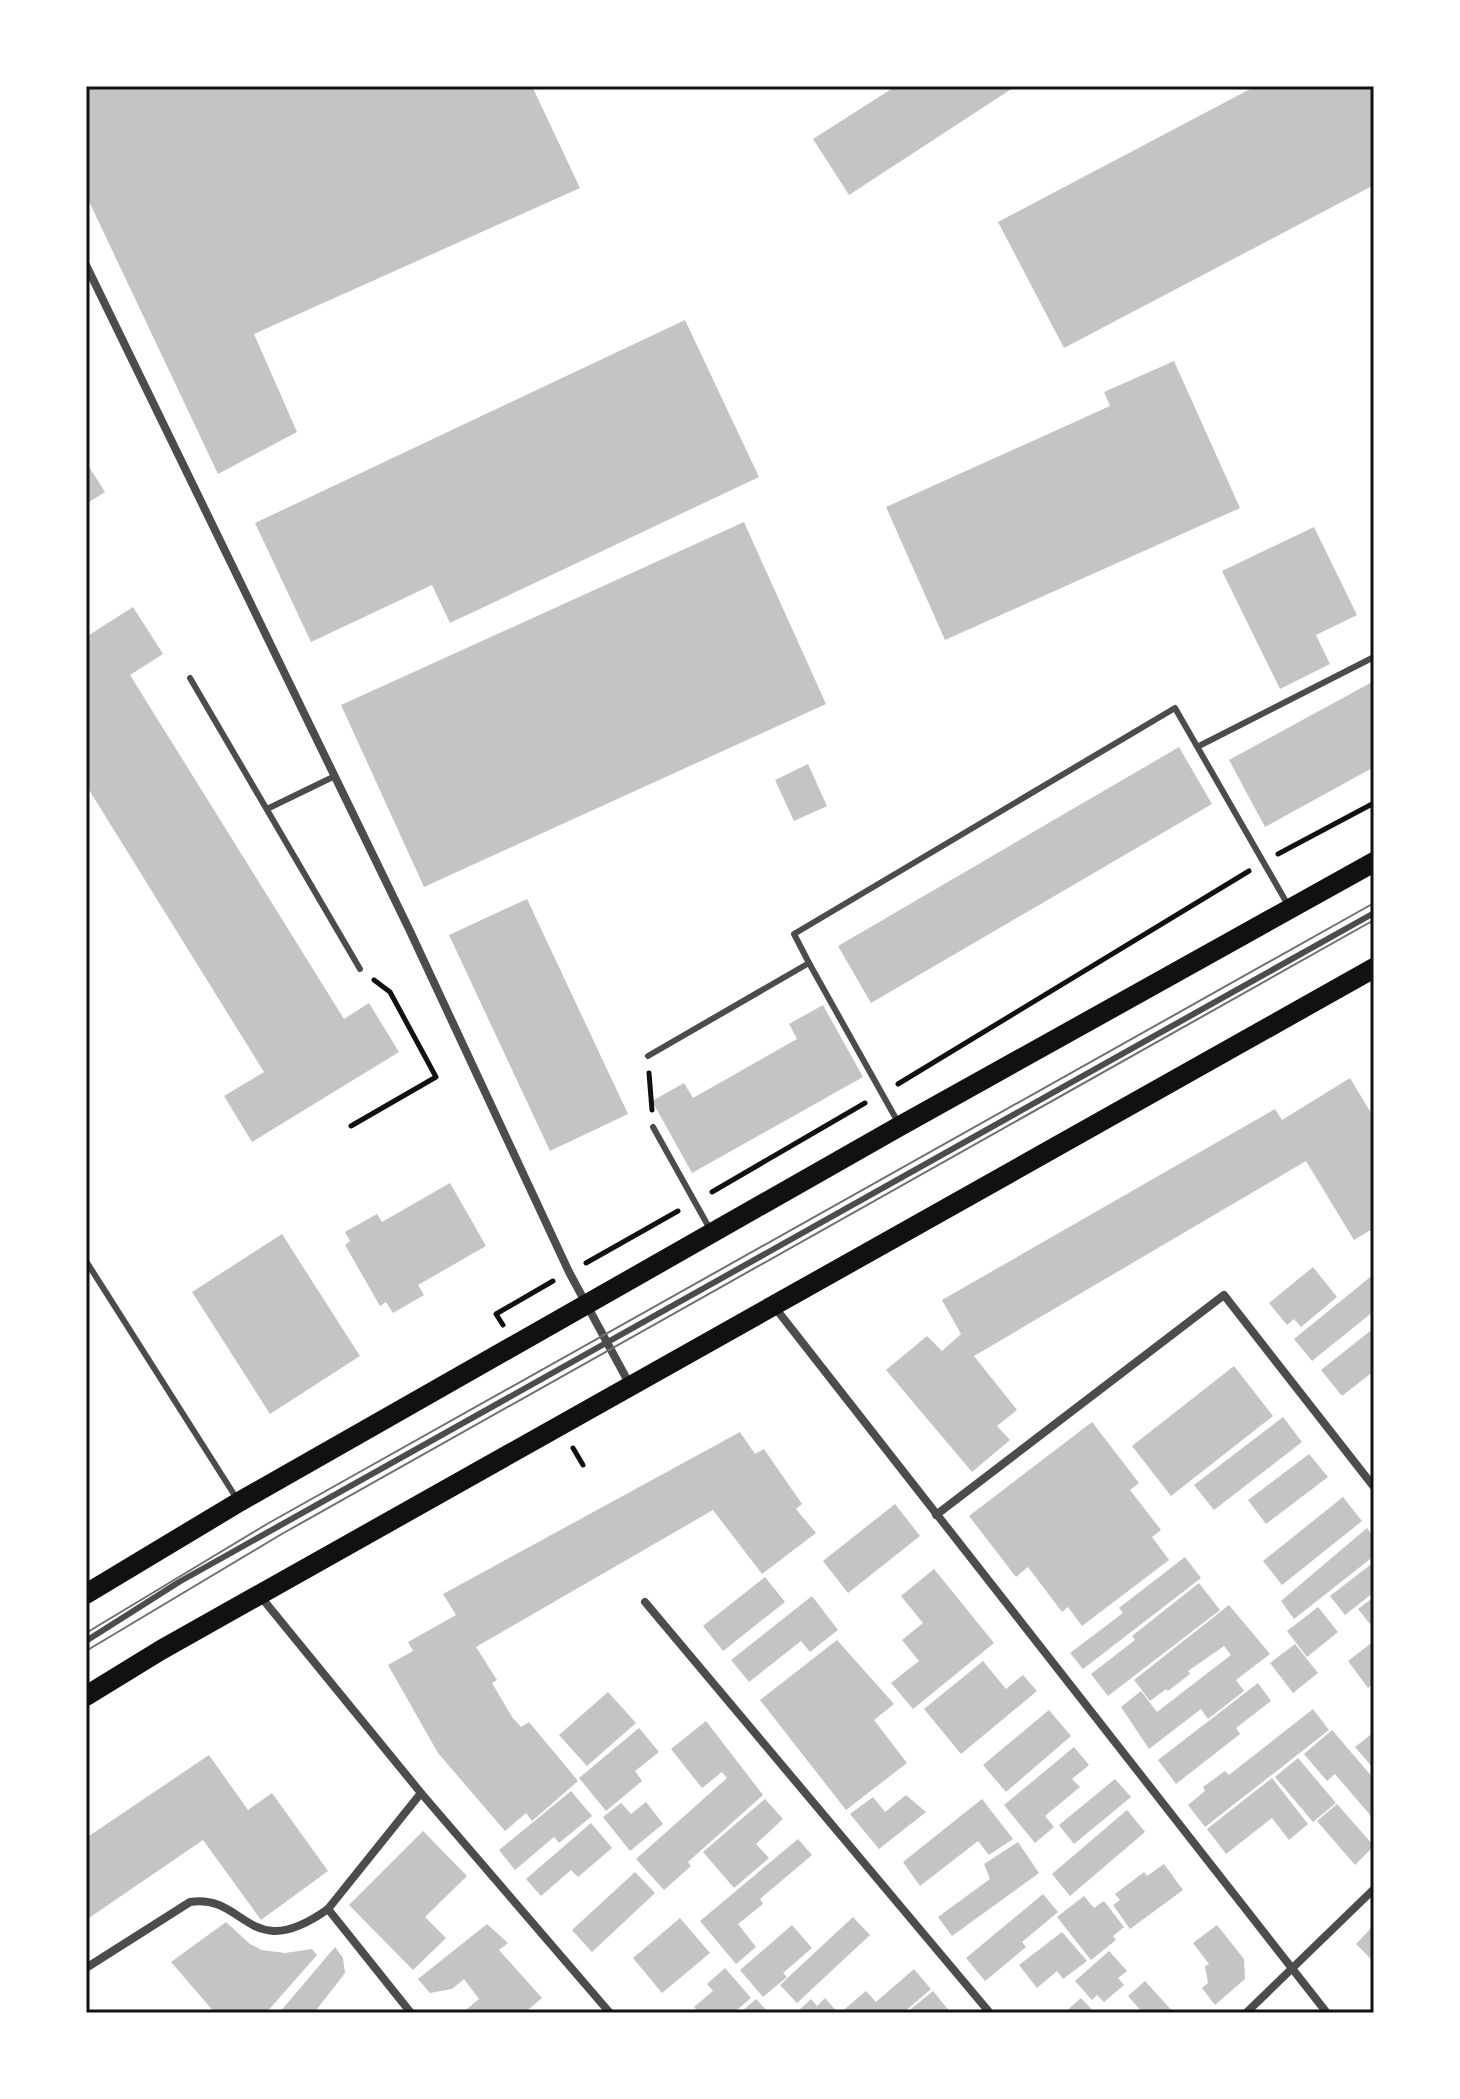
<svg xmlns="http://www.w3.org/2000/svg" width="1460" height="2099" viewBox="0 0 1460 2099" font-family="'PT Sans Narrow',sans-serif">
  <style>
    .building { fill: #c4c4c4 }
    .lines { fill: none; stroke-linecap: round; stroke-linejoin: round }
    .path { stroke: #111; stroke-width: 5 }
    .service { stroke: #4c4c4c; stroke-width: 6 }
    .minor { stroke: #4c4c4c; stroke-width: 8 }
    .primary { stroke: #111; stroke-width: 20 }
    .tram { stroke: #707070; stroke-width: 2 }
    .neatline { fill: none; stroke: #111; stroke-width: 3 }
  </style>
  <rect width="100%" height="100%" fill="#fff"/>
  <g class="building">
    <polygon points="86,86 532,86 580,188 254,334 297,432 218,474 86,195"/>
    <polygon points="896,86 1016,86 849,195 813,139"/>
    <polygon points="1256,86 1374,86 1374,185 1064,348 998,222"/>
    <polygon points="685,320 759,477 450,623 432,585 311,642 255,523"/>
    <polygon points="1174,361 1240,508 945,640 886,507 1110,406 1104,392"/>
    <polygon points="86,462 105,492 86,504"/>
    <polygon points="744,522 826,704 424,887 341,705"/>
    <polygon points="1314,527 1357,615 1316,635 1330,664 1280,689 1222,571"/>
    <polygon points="133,607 163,654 130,675 344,1019 369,1003 399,1052 252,1142 224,1096 264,1072 86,785 86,637"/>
    <polygon points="1374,681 1374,767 1265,827 1229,760"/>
    <polygon points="1179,747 1212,804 871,1003 838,946"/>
    <polygon points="808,764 827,806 794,821 775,780"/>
    <polygon points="527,899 628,1114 550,1151 449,935"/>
    <polygon points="823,1005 863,1077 692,1173 652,1101 684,1083 693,1098 744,1069 797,1039 789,1024"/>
    <polygon points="1350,1078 1374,1118 1374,1228 1354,1240 1306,1161 974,1356 1017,1410 997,1426 1010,1440 972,1472 886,1370 927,1336 942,1351 961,1334 942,1300 1275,1109 1282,1120"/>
    <polygon points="450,1183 486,1246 418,1285 424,1295 393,1313 386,1302 380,1306 345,1245 350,1241 345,1232 377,1214 382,1222"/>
    <polygon points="282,1234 360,1356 270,1414 192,1292"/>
    <polygon points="1313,1267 1337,1297 1301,1327 1294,1319 1287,1325 1269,1303"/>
    <polygon points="1374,1274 1374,1311 1312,1361 1294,1339"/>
    <polygon points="1374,1328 1374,1371 1342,1396 1321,1370"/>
    <polygon points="1234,1366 1273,1416 1171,1496 1132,1446"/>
    <polygon points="1283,1417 1302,1442 1214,1510 1194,1485"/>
    <polygon points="1092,1422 1139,1483 1130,1490 1161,1530 1152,1537 1169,1560 1082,1626 1068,1607 1062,1612 1028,1567 1016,1577 969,1516"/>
    <polygon points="740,1432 755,1454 764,1449 802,1504 796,1509 816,1533 762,1574 713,1510 476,1647 497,1680 492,1683 512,1717 521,1727 529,1722 578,1781 532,1821 526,1813 505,1831 438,1753 388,1665 413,1651 408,1642 456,1615 443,1594"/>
    <polygon points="1309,1454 1328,1477 1266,1524 1248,1500"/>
    <polygon points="1343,1497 1362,1521 1282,1585 1263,1561"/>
    <polygon points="895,1504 920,1536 848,1593 823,1561"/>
    <polygon points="1367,1528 1374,1538 1374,1556 1294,1619 1281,1601"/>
    <polygon points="1185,1557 1201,1578 1083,1669 1070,1653 1123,1613 1119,1608"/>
    <polygon points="1374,1562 1374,1592 1345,1615 1330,1596"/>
    <polygon points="934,1569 994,1643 913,1709 891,1683 919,1661 902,1640 923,1623 901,1596"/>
    <polygon points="765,1577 785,1602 723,1651 703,1626"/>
    <polygon points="1199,1583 1220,1610 1108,1696 1091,1674 1135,1640 1132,1636"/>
    <polygon points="812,1596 838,1630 810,1652 801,1641 749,1682 731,1660"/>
    <polygon points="1374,1597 1374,1629 1358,1609"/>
    <polygon points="1229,1605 1270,1654 1236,1680 1244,1691 1208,1719 1201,1709 1149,1749 1121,1707 1141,1691 1157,1712 1231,1655 1224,1646 1188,1671 1190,1674 1168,1691 1166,1689 1150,1701 1134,1680"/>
    <polygon points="1318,1607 1338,1632 1307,1657 1287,1631"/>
    <polygon points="837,1640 894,1704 874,1720 907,1763 846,1810 760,1700"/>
    <polygon points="1374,1641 1374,1683 1368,1688 1348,1661"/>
    <polygon points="1295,1644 1318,1673 1293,1693 1270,1663"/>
    <polygon points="983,1661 1006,1689 1023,1675 1037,1691 961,1754 924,1709"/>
    <polygon points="1258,1683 1271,1701 1236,1728 1240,1734 1176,1784 1158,1760"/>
    <polygon points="608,1692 636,1723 587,1766 559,1735"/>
    <polygon points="1313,1709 1329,1730 1205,1827 1188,1805 1205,1791 1203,1787 1225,1771 1229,1775"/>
    <polygon points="1049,1710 1071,1736 1006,1792 983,1765"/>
    <polygon points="706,1721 763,1795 688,1862 691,1866 664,1890 636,1859 727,1778 722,1772 702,1788 671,1749"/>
    <polygon points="639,1728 659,1752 635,1771 642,1781 606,1811 579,1778"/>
    <polygon points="1332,1730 1374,1779 1374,1813 1371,1816 1335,1774 1327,1781 1304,1754"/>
    <polygon points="1374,1732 1374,1769 1355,1747"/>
    <polygon points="1074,1747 1089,1765 1072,1779 1080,1787 1045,1816 1054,1827 1035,1843 1004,1805"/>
    <polygon points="209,1755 248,1810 272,1793 328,1871 261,1920 203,1840 86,1920 86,1838"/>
    <polygon points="1298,1758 1336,1803 1313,1822 1275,1777"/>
    <polygon points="1272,1778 1308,1824 1289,1840 1272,1818 1226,1854 1207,1829"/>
    <polygon points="1115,1779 1131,1797 1074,1844 1059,1825"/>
    <polygon points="571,1791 592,1816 559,1843 554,1837 515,1870 499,1850"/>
    <polygon points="906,1795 926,1812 879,1849 850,1814 873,1797 885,1812"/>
    <polygon points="765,1799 783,1819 756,1844 769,1858 734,1888 703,1852"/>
    <polygon points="982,1799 1013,1839 989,1855 978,1841 920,1886 903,1862"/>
    <polygon points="646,1802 663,1824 630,1851 603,1817 621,1803 631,1814"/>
    <polygon points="1337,1804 1374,1846 1355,1865 1317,1821"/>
    <polygon points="1127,1810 1145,1832 1070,1896 1052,1874"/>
    <polygon points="591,1823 612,1848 578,1877 571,1870 541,1896 526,1879"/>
    <polygon points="423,1831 467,1876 425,1917 446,1938 413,1970 349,1905"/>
    <polygon points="798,1839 812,1855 760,1899 763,1904 738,1924 756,1947 736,1964 700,1921"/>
    <polygon points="1018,1842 1039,1873 952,1936 938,1917 990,1879 984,1864"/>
    <polygon points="1164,1864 1183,1890 1130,1929 1113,1905 1120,1900 1115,1894 1144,1872 1147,1876"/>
    <polygon points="635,1872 655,1893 592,1952 572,1930"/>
    <polygon points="1043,1894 1058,1912 1022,1942 1026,1947 985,1981 966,1958"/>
    <polygon points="1084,1896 1094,1908 1104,1901 1124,1927 1113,1936 1116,1940 1091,1960 1057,1917"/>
    <polygon points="853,1917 870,1935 797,2003 780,1985"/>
    <polygon points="680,1918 710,1953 662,1993 633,1958"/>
    <polygon points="226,1922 250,1944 262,1950 285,1953 312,1949 317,1955 266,2013 215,2013 171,1962"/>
    <polygon points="487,1924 508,1943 499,1950 542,1998 524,2013 462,2013 479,1999 464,1979 452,1989 430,1993 418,1979"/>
    <polygon points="792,1925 812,1948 783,1973 787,1977 763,1997 740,1970"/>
    <polygon points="1217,1925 1244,1959 1245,1979 1215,2005 1202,1988 1208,1983 1205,1966 1209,1964 1193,1943"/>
    <polygon points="1374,1925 1374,1962 1356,1944"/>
    <polygon points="1062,1932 1087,1961 1063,1979 1057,1971 1037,1988 1019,1965"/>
    <polygon points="335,1947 343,1958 345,1973 314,2013 279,2013"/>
    <polygon points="1109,1951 1127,1971 1118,1978 1124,1985 1104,2002 1097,1995 1092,2000 1075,1981"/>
    <polygon points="725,1968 751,1998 733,2013 699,2013 694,2007 713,1991 707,1984"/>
    <polygon points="914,1969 931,1989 903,2013 840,2013 866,1991 876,2002"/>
    <polygon points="1145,1981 1174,2013 1143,2013 1128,1996"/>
    <polygon points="933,1991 951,2013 906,2013"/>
    <polygon points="825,1998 838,2013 796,2013 811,1999 817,2006"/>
    <polygon points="1081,1998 1095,2013 1064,2013"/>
    <polygon points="756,1999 769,2013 740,2013"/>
  </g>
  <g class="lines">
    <g class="path">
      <polyline points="1278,854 1374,803"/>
      <polyline points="649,1073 652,1110"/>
      <polyline points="898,1084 1249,871"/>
      <polyline points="351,1126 436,1077 390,992 374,980"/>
      <polyline points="712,1192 865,1103"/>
      <polyline points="586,1263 678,1211"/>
      <polyline points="503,1325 496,1314 553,1281"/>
      <polyline points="573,1448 583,1465"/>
    </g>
    <g class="service">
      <polyline points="190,678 360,969"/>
      <polyline points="1199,746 1374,657"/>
      <polyline points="267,809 335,776"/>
      <polyline points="809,963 899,1124"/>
      <polyline points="648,1056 809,963 794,934 1175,708 1288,905"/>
      <polyline points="653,1127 711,1231"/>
      <polyline points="86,1261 237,1499"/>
      <polyline points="86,1641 179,1582 1374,913"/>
    </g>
    <g class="minor">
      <polyline points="86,265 409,929 569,1272 630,1385"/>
      <polyline points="773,1305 1327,2013"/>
      <polyline points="936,1515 1224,1295 1374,1487"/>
      <polyline points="261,1597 421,1793 610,2013"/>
      <polyline points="645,1602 990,2013"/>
      <polyline points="328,1909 411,2013"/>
      <path d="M86,1968L190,1902C246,1893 248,1966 328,1909L421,1793"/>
      <polyline points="1246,2013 1374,1889"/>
    </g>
    <g class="primary">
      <polyline points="86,1594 239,1502 900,1126 1374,862"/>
      <polyline points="86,1696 161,1650 1374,968"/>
    </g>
    <g class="tram">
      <polyline points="86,1633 267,1524 1374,903"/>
      <polyline points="86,1651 280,1535 1374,920"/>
    </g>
  </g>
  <rect width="1460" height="2099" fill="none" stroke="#ffffff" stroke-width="176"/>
  <rect x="88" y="88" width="1284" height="1923" class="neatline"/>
</svg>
